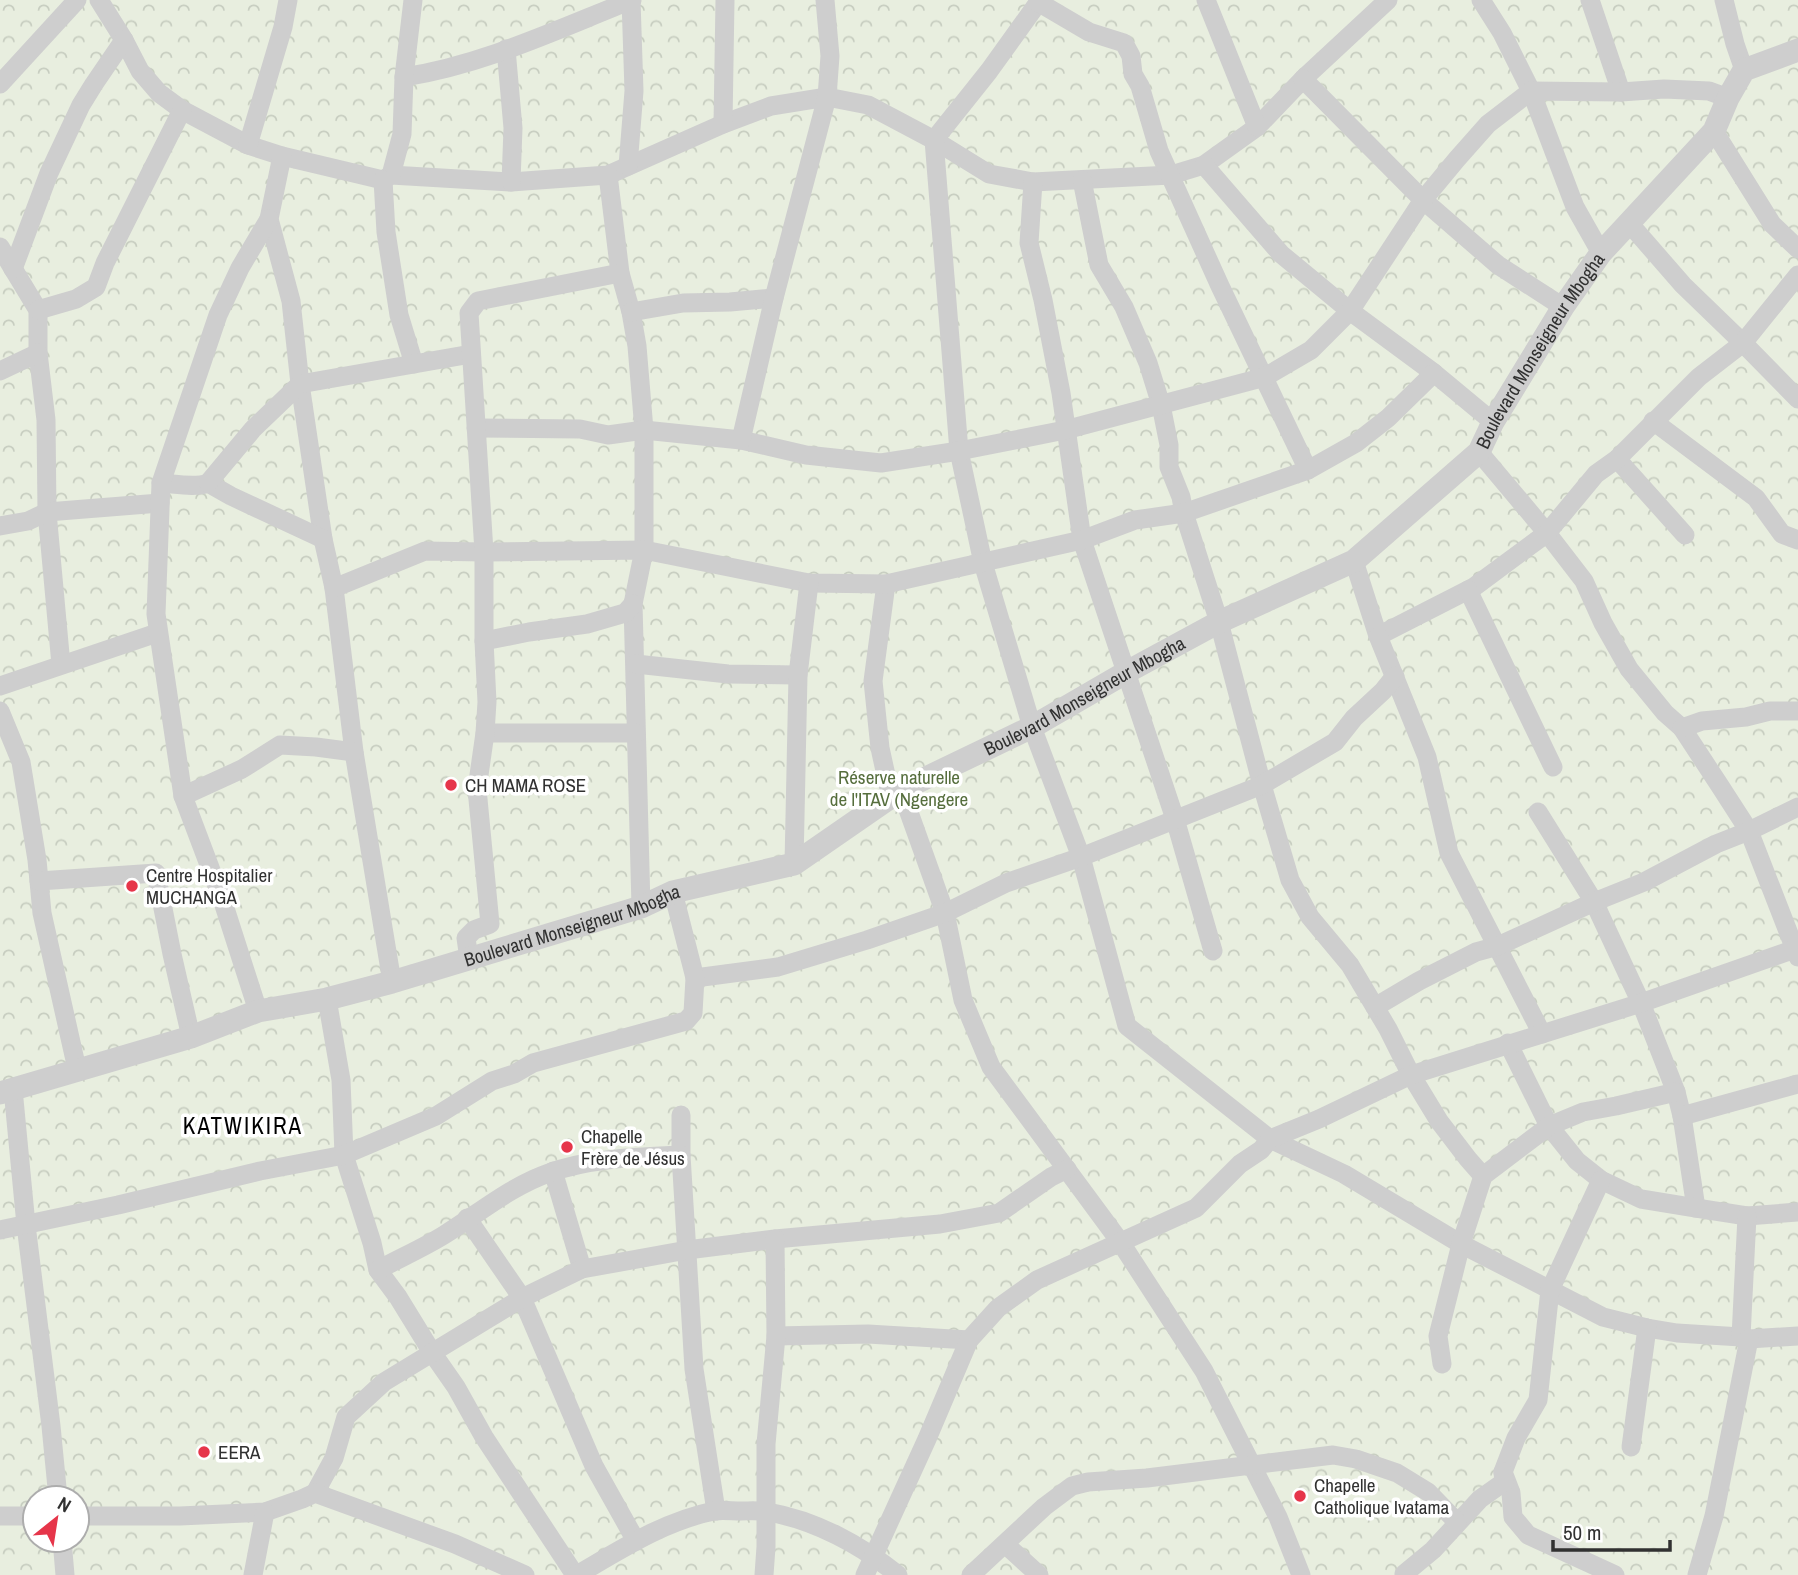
<svg xmlns="http://www.w3.org/2000/svg" width="1798" height="1575" viewBox="0 0 1798 1575" font-family="'Archivo Narrow',sans-serif">
  <style>
    .park { fill: url(#park-crowns); fill-rule: evenodd }
    .lines { fill: none; stroke-linecap: round; stroke-linejoin: round }
    .minor { stroke: #cecece; stroke-width: 19 }
    .tertiary { stroke: #cecece; stroke-width: 23 }
    .poi-dot { fill: #e6354a; stroke: #fff; stroke-width: 2.5 }
    .labels { text-anchor: middle; dominant-baseline: central; stroke-width: 7; stroke-linejoin: round; paint-order: stroke }
    .street-label { font-size: 19px; fill: #313131; stroke: #fff }
    .park-label { font-size: 19px; fill: #566e3d; stroke: #fff }
    .poi-label { font-size: 19px; fill: #313131; stroke: #fff; text-anchor: start }
    .quarter-label { font-size: 23px; letter-spacing: 2px; fill: #000; stroke: #fff }
  </style>
  <defs>
    <pattern id="park-crowns" width="20" height="18" patternUnits="userSpaceOnUse" patternTransform="scale(1.75)"><rect width="20" height="18" fill="#e8eedf"/><path d="M2 6a3 3 0 1 1 6 0M12 15a3 3 0 1 1 6 0" fill="none" stroke="#c7cdc0"/></pattern>
  </defs>
  <rect width="100%" height="100%" fill="#fff"/>
  <path class="park" d="M0,0H1798V1575H0ZM35,1498H77V1540H35Z"/>
  <g class="lines">
    <g class="minor">
      <polyline points="99,0 124,40 140,71 159,93 182,110 248,145 282,156 383,180 391,175 511,182 608,175 723,124 771,106 827,97 868,105 934,140 989,174 1033,182 1171,175 1204,165 1257,127 1303,79 1388,0"/>
      <polyline points="1040,0 989,71 934,140 959,451 983,563 1032,727 1081,857 1127,1026 1270,1139 1344,1174 1461,1244 1603,1317 1647,1328 1677,1333 1741,1337 1749,1339 1798,1336"/>
      <polyline points="1206,0 1257,127"/>
      <polyline points="1481,0 1502,33 1531,91 1575,207 1601,253"/>
      <polyline points="1590,0 1621,92"/>
      <polyline points="1724,0 1735,44 1744,70"/>
      <polyline points="1038,2 1089,32 1124,43 1131,56 1133,74 1140,86 1159,151 1220,286 1308,470"/>
      <polyline points="506,49 513,128 511,182"/>
      <path d="M404,77C483,65 558,29 632,0"/>
      <polyline points="1303,79 1423,200 1498,265 1563,307"/>
      <polyline points="0,84 77,0"/>
      <polyline points="723,124 725,0"/>
      <polyline points="1714,131 1772,224 1798,249"/>
      <polyline points="248,145 283,27 288,0"/>
      <polyline points="282,156 269,219 291,301 300,384 323,539 334,588 354,752 392,982"/>
      <polyline points="1204,165 1281,254 1350,311 1434,373 1493,422"/>
      <polyline points="628,166 634,91 631,0"/>
      <polyline points="391,175 402,134 404,77 413,0"/>
      <polyline points="608,175 620,273 631,312 637,346 644,430 644,550 633,604 641,907"/>
      <polyline points="383,180 386,232 399,315 414,364"/>
      <polyline points="1082,180 1099,265 1124,307 1148,363 1161,405 1169,445 1169,467 1181,497 1184,513 1219,622 1262,785 1290,880 1310,917 1350,965 1388,1029 1411,1075 1439,1121 1468,1159 1483,1176"/>
      <polyline points="1033,182 1029,243 1043,300 1061,393 1082,540 1175,819 1213,951"/>
      <polyline points="1629,223 1683,285 1743,343 1798,399"/>
      <polyline points="0,247 38,310 38,353 46,420 47,512 61,665"/>
      <polyline points="13,269 49,173 81,105 94,84 124,40"/>
      <polyline points="38,310 76,299 96,287 105,263 182,110"/>
      <polyline points="631,312 683,303 730,302 774,298"/>
      <polyline points="0,371 38,353"/>
      <polyline points="1653,421 1756,498 1782,534 1798,540"/>
      <polyline points="476,428 580,429 608,435 644,430 741,440 806,455 881,463 959,451 1065,430 1265,377 1311,350 1350,311 1423,200 1457,159 1488,124 1531,91 1621,92 1664,89 1709,91 1728,98"/>
      <polyline points="741,440 774,298 827,97 830,56 825,0"/>
      <polyline points="1479,452 1547,533 1584,581 1603,623 1629,669 1665,713 1682,728 1720,786 1749,831 1798,957"/>
      <polyline points="1617,459 1685,535"/>
      <path d="M161,483C176,484 196,488 208,483L231,496L323,539"/>
      <polyline points="208,483 253,429 300,384 471,354"/>
      <polyline points="0,526 28,521 47,512 160,503"/>
      <polyline points="1354,561 1378,636 1474,587 1547,533 1596,474 1617,459 1699,377 1743,343 1798,275"/>
      <polyline points="886,584 873,681 880,748 889,789 893,796"/>
      <polyline points="334,588 425,551 484,552 644,550 809,583 886,584 1082,540 1135,520 1184,513 1308,470 1356,443 1388,418 1434,373"/>
      <polyline points="1468,590 1553,767"/>
      <polyline points="1378,636 1427,757 1449,853 1542,1034"/>
      <polyline points="484,641 529,632 587,624 625,613 633,604"/>
      <polyline points="636,664 728,674 798,675"/>
      <polyline points="0,686 157,633"/>
      <polyline points="0,711 21,762 37,860 42,913 77,1069"/>
      <polyline points="1682,728 1702,721 1746,717 1770,711 1798,711"/>
      <polyline points="485,733 636,733"/>
      <polyline points="901,790 945,913 963,1000 991,1067 1121,1243 1204,1371 1278,1517 1301,1575"/>
      <polyline points="183,796 242,769 280,745 316,747 354,752"/>
      <polyline points="1538,812 1594,902 1641,1003 1676,1092 1682,1116 1696,1208"/>
      <polyline points="794,864 798,675 809,583"/>
      <polyline points="39,881 156,873 172,954 191,1037"/>
      <polyline points="469,959 466,938 474,930 490,924 477,789 485,733 487,702 484,641 484,552 469,313 478,301 620,273"/>
      <polyline points="695,978 778,967 867,940 945,913 1006,883 1081,857 1262,785 1335,742 1354,718 1383,691 1395,676"/>
      <polyline points="327,999 341,1080 344,1155 372,1243 378,1270 398,1297 433,1354 456,1387 484,1437 575,1575"/>
      <polyline points="1375,1007 1419,981 1476,952 1498,946 1594,902 1644,882 1716,844 1749,831 1798,807"/>
      <polyline points="258,1011 223,902 183,796 156,614 161,483 218,315 240,268 269,219"/>
      <polyline points="1508,1043 1549,1126 1577,1161 1601,1180 1641,1199 1696,1208 1747,1216 1798,1212"/>
      <polyline points="13,1089 26,1225 51,1426 58,1498"/>
      <polyline points="681,1115 681,1155 694,1369 716,1511"/>
      <polyline points="1682,1116 1798,1084"/>
      <polyline points="553,1171 582,1269"/>
      <polyline points="1601,1180 1550,1290 1538,1400 1516,1438 1503,1472 1511,1493 1513,1517 1528,1535 1615,1575"/>
      <polyline points="467,1218 522,1298 594,1466 636,1541"/>
      <polyline points="0,1230 118,1205 260,1171 344,1155 436,1116 492,1081 514,1074 533,1063 686,1021 693,1013 695,978 673,892"/>
      <path d="M378,1270C400,1258 423,1248 444,1235C478,1214 511,1186 549,1173C590,1158 639,1157 681,1155"/>
      <polyline points="776,1336 868,1334 969,1340"/>
      <polyline points="1741,1337 1747,1216"/>
      <polyline points="1442,1364 1438,1336 1461,1244 1483,1176 1549,1126 1583,1112 1616,1106 1676,1092"/>
      <polyline points="1631,1447 1647,1328"/>
      <polyline points="315,1493 334,1458 346,1417 384,1382 522,1298 582,1269 687,1250 775,1239 940,1224 999,1213 1051,1177 1067,1169"/>
      <polyline points="0,1516 35,1516"/>
      <polyline points="77,1516 180,1516 265,1512 302,1499 315,1493 455,1544 525,1575"/>
      <polyline points="62,1540 65,1575"/>
      <polyline points="1005,1544 1039,1575"/>
      <polyline points="1404,1574 1433,1550 1480,1499 1504,1482 1503,1472"/>
      <polyline points="253,1575 265,1512"/>
      <path d="M577,1575C620,1550 664,1521 714,1511C722,1510 732,1511 741,1511C750,1511 759,1510 768,1512C815,1520 861,1545 898,1575"/>
      <polyline points="764,1575 766,1547 766,1444 776,1336 775,1239"/>
      <polyline points="865,1575 927,1439 969,1340 998,1308 1037,1280 1196,1208 1240,1164 1261,1150 1270,1139 1319,1119 1411,1075 1641,1003 1798,948"/>
      <polyline points="971,1575 1044,1507 1072,1486 1088,1482 1147,1478 1333,1455 1356,1459 1397,1473 1428,1492 1457,1522"/>
      <polyline points="1697,1575 1714,1516 1749,1339"/>
    </g>
    <path class="tertiary" id="s1" d="M0,1093L191,1037L258,1011L327,999L392,982L641,907L673,892L794,864L901,790L1032,727L1125,673L1219,622L1354,561L1479,452L1493,422L1563,307L1601,253L1714,131L1728,98L1744,70L1798,50"/>
  </g>
  <g class="poi-dot">
    <circle cx="451" cy="785" r="7"/>
    <circle cx="132" cy="886" r="7"/>
    <circle cx="567" cy="1147" r="7"/>
    <circle cx="204" cy="1452" r="7"/>
    <circle cx="1300" cy="1496" r="7"/>
  </g>
  <g class="labels">
    <g class="street-label">
      <text stroke="none"><textPath href="#s1" startOffset="1750">Boulevard Monseigneur Mbogha</textPath></text>
      <text stroke="none"><textPath href="#s1" startOffset="1164">Boulevard Monseigneur Mbogha</textPath></text>
      <text stroke="none"><textPath href="#s1" startOffset="597">Boulevard Monseigneur Mbogha</textPath></text>
    </g>
    <g class="park-label">
      <text x="899" y="777">Réserve naturelle<tspan x="899" dy="22">de l'ITAV (Ngengere</tspan></text>
    </g>
    <g class="poi-label">
      <text x="465" y="785">CH MAMA ROSE</text>
      <text x="146" y="875">Centre Hospitalier<tspan x="146" dy="22">MUCHANGA</tspan></text>
      <text x="581" y="1136">Chapelle<tspan x="581" dy="22">Frère de Jésus</tspan></text>
      <text x="218" y="1452">EERA</text>
      <text x="1314" y="1485">Chapelle<tspan x="1314" dy="22">Catholique Ivatama</tspan></text>
    </g>
    <g class="quarter-label">
      <text x="243" y="1125">KATWIKIRA</text>
    </g>
  </g>
  <g transform="translate(56 1519) rotate(30)"><circle r="33" fill="#ffffff" stroke="#adadad" stroke-width="2"/>
  <path d="M0-5L12 26L0 18L-12 26Z" fill="#e6354a"/>
  <text y="-10" font-size="19" font-weight="bold" text-anchor="middle" fill="#313131">N</text>
  </g>
  <path d="M1553 1540v10h117v-10" fill="none" stroke="#313131" stroke-width="3.5"/>
  <text x="1563" y="1540" font-size="21" fill="#313131" stroke="#ffffff" stroke-width="5" paint-order="stroke">50 m</text>
</svg>
